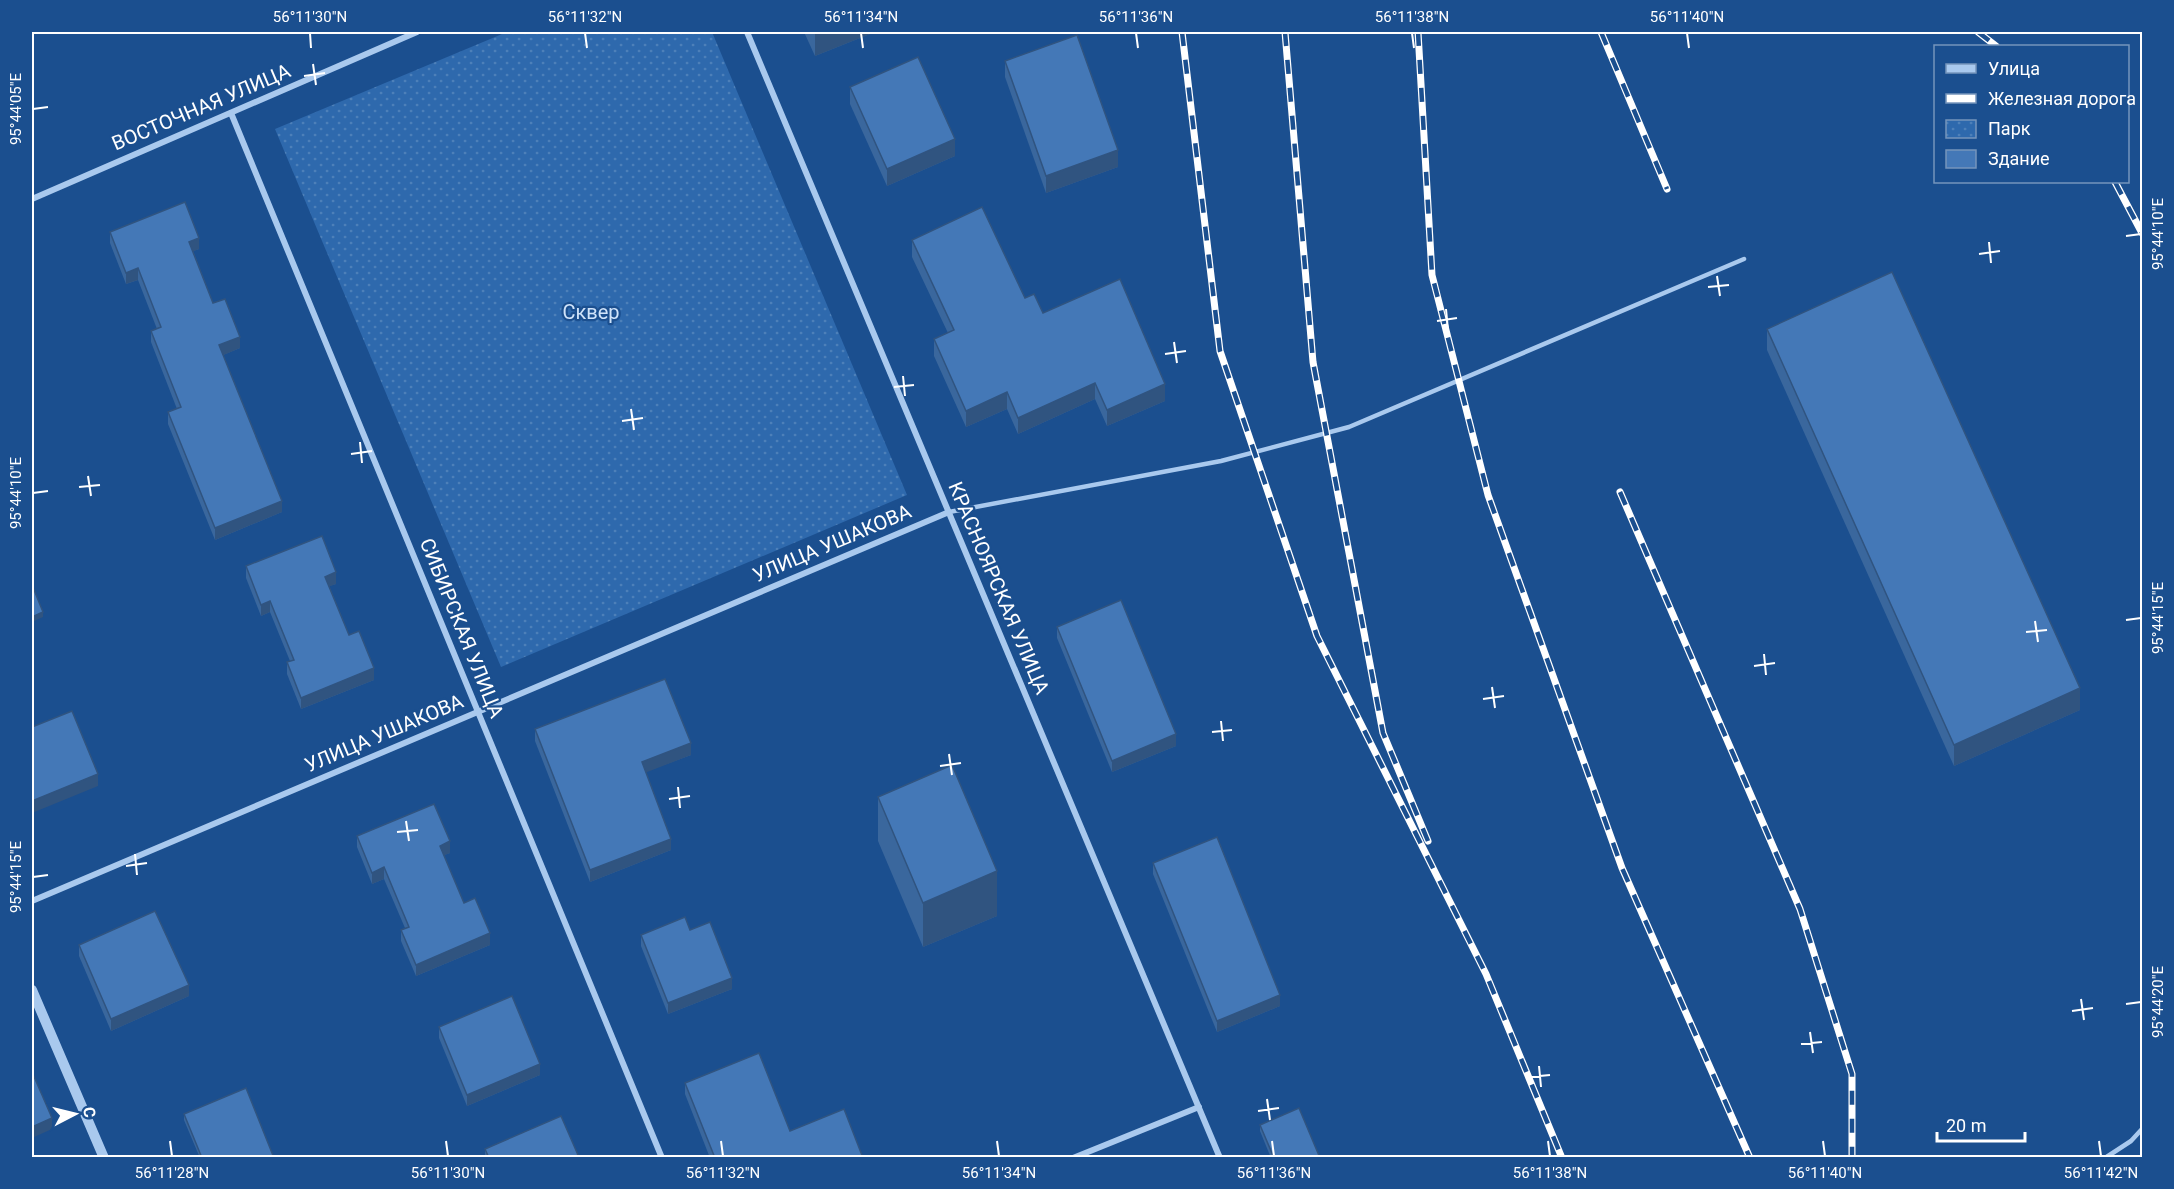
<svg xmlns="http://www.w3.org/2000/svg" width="2174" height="1189" viewBox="0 0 2174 1189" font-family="Roboto,sans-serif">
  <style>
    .park { fill: url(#park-dots) }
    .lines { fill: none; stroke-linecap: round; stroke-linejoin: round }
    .service { stroke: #a9c9ee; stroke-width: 4.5 }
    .minor { stroke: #a9c9ee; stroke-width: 6 }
    .tertiary { stroke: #a9c9ee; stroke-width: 10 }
    .rail-casing { stroke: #fff; stroke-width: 7 }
    .rail { stroke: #1b4f8f; stroke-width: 4.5; stroke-dasharray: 14; stroke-linecap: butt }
    .wall { fill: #3a679d }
    .shaded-wall { fill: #305480 }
    .building { fill: #4478b7; stroke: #305480; stroke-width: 1.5 }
    .ticks { fill: none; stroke: #fff; stroke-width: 2 }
    .labels { text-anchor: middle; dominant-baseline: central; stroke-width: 4.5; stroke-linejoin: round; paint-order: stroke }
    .street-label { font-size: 20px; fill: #fff; stroke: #1b4f8f }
    .park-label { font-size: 20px; fill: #cfe3fa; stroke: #1b4f8f }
    .neatline { fill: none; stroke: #fff; stroke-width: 2 }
    .ticks-label { font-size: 15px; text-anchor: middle; fill: #fff }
  </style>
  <defs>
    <pattern id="park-dots" width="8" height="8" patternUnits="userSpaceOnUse" patternTransform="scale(1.5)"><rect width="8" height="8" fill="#2e69ad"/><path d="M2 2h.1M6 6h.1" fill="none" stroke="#4d80b9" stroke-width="1.8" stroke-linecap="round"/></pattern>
  </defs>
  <rect width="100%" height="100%" fill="#1b4f8f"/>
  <polygon class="park" points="507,32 712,32 907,495 501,667 275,129"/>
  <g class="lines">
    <g class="service">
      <polyline points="949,512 1221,461 1349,427 1744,259"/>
      <polyline points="2105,1158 2131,1141 2142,1129"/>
    </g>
    <g class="minor">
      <polyline points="747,32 1220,1158"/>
      <polyline points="231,113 662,1158"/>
      <polyline points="32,199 417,32"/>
      <polyline points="32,901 949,512"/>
      <polyline points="1073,1158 1199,1107"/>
    </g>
    <polyline class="tertiary" points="32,990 104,1158"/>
    <defs>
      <g id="rail">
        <polyline points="1182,32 1220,351 1317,636 1486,974 1562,1158"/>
        <polyline points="1285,32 1313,362 1383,733 1428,841"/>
        <polyline points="1418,32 1432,275 1488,495 1622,868 1750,1158"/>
        <polyline points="1601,32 1667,189"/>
        <polyline points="1978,32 1996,46"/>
        <polyline points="2115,182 2142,233"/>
        <polyline points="1620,492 1800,909 1852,1074 1852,1158"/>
      </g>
    </defs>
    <use href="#rail" class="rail-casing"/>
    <use href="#rail" class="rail"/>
  </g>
  <g class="wall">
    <polygon points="804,32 875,32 815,56"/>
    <polygon points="1005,61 1118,167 1046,193 1005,77"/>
    <polygon points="850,87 955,156 887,186 850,104"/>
    <polygon points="110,232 199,249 193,251 213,303 240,348 223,355 282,512 215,540 168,424 168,412 177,409 151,342 151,331 157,329 138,280 126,284 110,243"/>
    <polygon points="912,240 1025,298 1043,313 1165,401 1107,426 1095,399 1018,434 1007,409 966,427 934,356 934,339 948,333 912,257"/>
    <polygon points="1767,329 2080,710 1954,766 1767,350"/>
    <polygon points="246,566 336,584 329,586 349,635 374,680 301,709 287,674 287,662 290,661 270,612 261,616 246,578"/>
    <polygon points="1057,627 1176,746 1112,772 1057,638"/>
    <polygon points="535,729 691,755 645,772 671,850 590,882 535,741"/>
    <polygon points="878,797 997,916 923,947 878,841"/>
    <polygon points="357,836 450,853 444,855 464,903 490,945 416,976 401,941 401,930 405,928 384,879 372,884 357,847"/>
    <polygon points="1153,863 1280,1006 1217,1032 1153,874"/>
    <polygon points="641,935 732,989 668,1014 641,946"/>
    <polygon points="79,945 189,996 111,1031 79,956"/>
    <polygon points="439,1027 540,1075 467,1106 439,1038"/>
    <polygon points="685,1083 790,1131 863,1158 710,1158 685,1094"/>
    <polygon points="184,1114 274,1158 200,1158 184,1120"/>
    <polygon points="1260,1125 1320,1158 1271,1158 1260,1131"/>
    <polygon points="485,1149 578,1158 485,1158"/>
  </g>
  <g class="shaded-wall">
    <polygon points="815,32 875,32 815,56"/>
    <polygon points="955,139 955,156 887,186 887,169"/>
    <polygon points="1118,150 1118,167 1046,193 1046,176"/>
    <polygon points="199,238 199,249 189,253 189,242"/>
    <polygon points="138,268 138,280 126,284 126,273"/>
    <polygon points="240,337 240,348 219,357 219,345"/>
    <polygon points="1095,383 1095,399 1018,434 1018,418"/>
    <polygon points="1165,384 1165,401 1107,426 1107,410"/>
    <polygon points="1007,392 1007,409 966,427 966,411"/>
    <polygon points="282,501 282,512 215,540 215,528"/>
    <polygon points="336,572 336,584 325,588 325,577"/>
    <polygon points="270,601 270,612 261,616 261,605"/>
    <polygon points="43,612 43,617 32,622 32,617"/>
    <polygon points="374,668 374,680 301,709 301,698"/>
    <polygon points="2080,688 2080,710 1954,766 1954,745"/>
    <polygon points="1176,734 1176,746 1112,772 1112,761"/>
    <polygon points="691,743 691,755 642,774 642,762"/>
    <polygon points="98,774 98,786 32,813 32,801"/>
    <polygon points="671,839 671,850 590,882 590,870"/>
    <polygon points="450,841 450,853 440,857 440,846"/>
    <polygon points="384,867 384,879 372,884 372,873"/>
    <polygon points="997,871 997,916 923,947 923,903"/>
    <polygon points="490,933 490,945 416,976 416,965"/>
    <polygon points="732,978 732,989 668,1014 668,1003"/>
    <polygon points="189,985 189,996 111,1031 111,1019"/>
    <polygon points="1280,995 1280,1006 1217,1032 1217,1021"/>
    <polygon points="540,1064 540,1075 467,1106 467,1095"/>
    <polygon points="52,1118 52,1129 32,1138 32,1127"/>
  </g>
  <g class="building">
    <polygon points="1077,35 1118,150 1046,176 1005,61"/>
    <polygon points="918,57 955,139 887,169 850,87"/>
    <polygon points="185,202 199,238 189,242 213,303 225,299 240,337 219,345 282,501 215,528 168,412 181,407 151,331 161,327 138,268 126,273 110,232"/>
    <polygon points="982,207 1025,298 1034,294 1043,313 1120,279 1165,384 1107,410 1095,383 1018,418 1007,392 966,411 934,339 954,330 912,240"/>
    <polygon points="1892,272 2080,688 1954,745 1767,329"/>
    <polygon points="322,536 336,572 325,577 349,635 359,631 374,668 301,698 287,662 294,660 270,601 261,605 246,566"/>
    <polygon points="32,585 43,612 32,617"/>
    <polygon points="1121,600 1176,734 1112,761 1057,627"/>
    <polygon points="665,679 691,743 642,762 671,839 590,870 535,729"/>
    <polygon points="72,711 98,774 32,801 32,727"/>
    <polygon points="952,765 997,871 923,903 878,797"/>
    <polygon points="434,804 450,841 440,846 464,903 475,898 490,933 416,965 401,930 409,927 384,867 372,873 357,836"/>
    <polygon points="1217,837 1280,995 1217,1021 1153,863"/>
    <polygon points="155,911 189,985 111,1019 79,945"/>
    <polygon points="685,917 690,930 710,922 732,978 668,1003 641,935"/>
    <polygon points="512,996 540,1064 467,1095 439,1027"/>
    <polygon points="759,1053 790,1131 844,1109 863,1158 715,1158 685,1083"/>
    <polygon points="32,1072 52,1118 32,1127"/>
    <polygon points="246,1088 274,1158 202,1158 184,1114"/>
    <polygon points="1299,1108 1320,1158 1274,1158 1260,1125"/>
    <polygon points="561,1116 578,1155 572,1158 489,1158 485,1149"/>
  </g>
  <path class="ticks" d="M310,33L311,48M585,33L587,48M861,33L863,48M1136,33L1138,48M1412,33L1414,48M1687,33L1689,48M313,64L316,85M304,76L325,73M33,109L48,107M2126,236L2141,234M1989,242L1991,263M1979,254L2000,251M1717,276L1720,296M1708,287L1729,285M1446,309L1448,330M1437,321L1457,318M1174,342L1177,363M1165,354L1186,351M903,376L905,396M894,387L914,385M631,409L634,430M622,421L643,418M360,442L362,463M351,454L372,451M88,476L91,496M79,487L100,485M33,493L48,491M2126,620L2141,618M2035,621L2038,642M2026,632L2047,630M1764,654L1766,675M1754,666L1775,663M1492,687L1495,708M1483,699L1504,696M1221,721L1223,741M1212,732L1232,730M949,754L952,775M940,766L961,763M678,787L680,808M669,799L690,796M406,821L409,841M397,832L418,830M135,854L137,875M126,866L147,863M33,877L48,875M2081,999L2084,1020M2126,1004L2141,1002M2072,1011L2093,1008M1810,1032L1813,1053M1801,1044L1822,1042M1539,1066L1541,1087M1529,1077L1550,1075M1267,1099L1270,1120M1258,1111L1279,1108M170,1141L172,1156M446,1141L448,1156M721,1141L723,1156M997,1141L999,1156M1272,1141L1274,1156M1548,1141L1550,1156M1823,1141L1825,1156M2099,1141L2101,1156"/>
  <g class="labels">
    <g class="street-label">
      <text transform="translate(201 107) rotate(-23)">ВОСТОЧНАЯ УЛИЦА</text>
      <text transform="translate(832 543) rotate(-23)">УЛИЦА УШАКОВА</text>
      <text transform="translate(999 588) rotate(67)">КРАСНОЯРСКАЯ УЛИЦА</text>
      <text transform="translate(462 628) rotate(68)">СИБИРСКАЯ УЛИЦА</text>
      <text transform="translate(384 733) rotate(-23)">УЛИЦА УШАКОВА</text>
    </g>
    <g class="park-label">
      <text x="591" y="312">Сквер</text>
    </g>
  </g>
  <rect width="2174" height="1189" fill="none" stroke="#1b4f8f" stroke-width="66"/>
  <rect x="1934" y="45" width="195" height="138" fill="#1b4f8f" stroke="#7695bc" stroke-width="1.5"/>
  <rect x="1946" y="64" width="30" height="9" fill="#a9c9ee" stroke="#7695bc" stroke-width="1.5"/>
  <text x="1988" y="75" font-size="18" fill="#ffffff">Улица</text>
  <rect x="1946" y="94" width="30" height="9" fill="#ffffff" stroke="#7695bc" stroke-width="1.5"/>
  <text x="1988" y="105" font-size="18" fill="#ffffff">Железная дорога</text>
  <rect x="1946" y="120" width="30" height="18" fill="url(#park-dots)" stroke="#7695bc" stroke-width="1.5"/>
  <text x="1988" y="135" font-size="18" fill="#ffffff">Парк</text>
  <rect x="1946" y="150" width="30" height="18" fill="#4478b7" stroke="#7695bc" stroke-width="1.5"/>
  <text x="1988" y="165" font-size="18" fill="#ffffff">Здание</text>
  <g transform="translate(75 1114) rotate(83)" stroke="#1b4f8f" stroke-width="4.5" paint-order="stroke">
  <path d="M0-4.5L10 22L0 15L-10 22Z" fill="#ffffff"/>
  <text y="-9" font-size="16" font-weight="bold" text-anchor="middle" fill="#ffffff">С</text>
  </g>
  <path d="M1937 1132v9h88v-9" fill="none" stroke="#ffffff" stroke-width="3"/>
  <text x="1946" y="1132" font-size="18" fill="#ffffff" stroke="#1b4f8f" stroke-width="4.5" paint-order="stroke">20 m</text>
  <rect x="33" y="33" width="2108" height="1123" class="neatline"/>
  <g class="ticks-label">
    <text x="310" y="22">56°11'30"N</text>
    <text x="585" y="22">56°11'32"N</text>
    <text x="861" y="22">56°11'34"N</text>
    <text x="1136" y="22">56°11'36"N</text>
    <text x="1412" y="22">56°11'38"N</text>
    <text x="1687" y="22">56°11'40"N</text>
    <text transform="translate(16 109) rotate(-90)" y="5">95°44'05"E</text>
    <text transform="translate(2158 234) rotate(-90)" y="5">95°44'10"E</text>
    <text transform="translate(16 493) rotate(-90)" y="5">95°44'10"E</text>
    <text transform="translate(2158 618) rotate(-90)" y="5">95°44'15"E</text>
    <text transform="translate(16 877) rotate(-90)" y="5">95°44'15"E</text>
    <text transform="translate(2158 1002) rotate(-90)" y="5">95°44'20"E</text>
    <text x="172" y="1178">56°11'28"N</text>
    <text x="448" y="1178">56°11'30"N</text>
    <text x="723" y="1178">56°11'32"N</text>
    <text x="999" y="1178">56°11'34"N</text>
    <text x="1274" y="1178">56°11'36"N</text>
    <text x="1550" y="1178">56°11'38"N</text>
    <text x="1825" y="1178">56°11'40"N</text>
    <text x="2101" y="1178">56°11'42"N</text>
  </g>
</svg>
